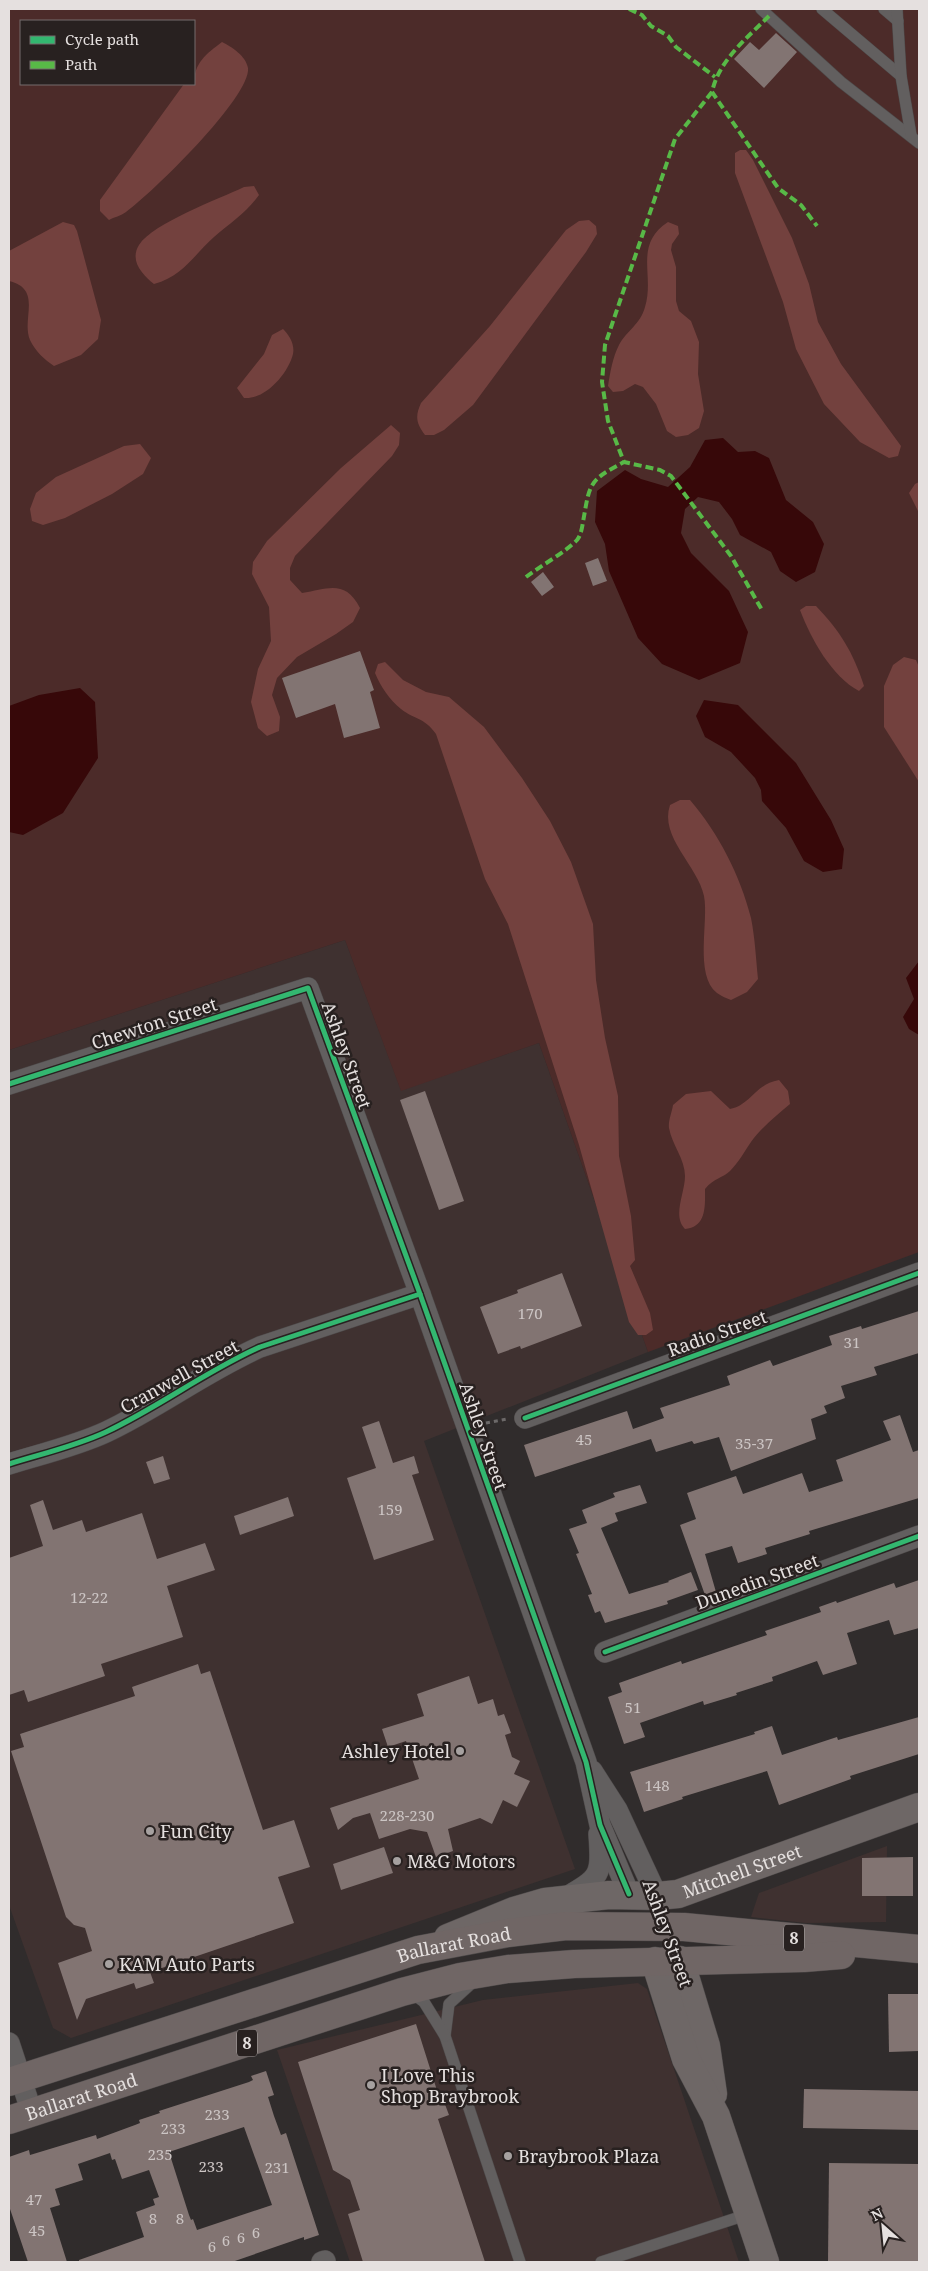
<svg xmlns="http://www.w3.org/2000/svg" width="928" height="2271" viewBox="0 0 928 2271" font-family="'Noto Serif',serif">
  <style>
    .built { fill: #3f3130 }
    .green { fill: #4c2b29; fill-rule: evenodd }
    .forest { fill: #73413e }
    .water { fill: #370809 }
    .building { fill: #827472; fill-rule: evenodd }
    .lines { fill: none; stroke-linecap: round; stroke-linejoin: round }
    .lane-casing { stroke: #4d4949; stroke-width: 12 }
    .street-casing { stroke: #4d4949; stroke-width: 22 }
    .primary-casing { stroke: #4d4949; stroke-width: 29 }
    .highway-casing { stroke: #4d4949; stroke-width: 29 }
    .path { stroke: #6c6969; stroke-width: 3; stroke-dasharray: 4 4; stroke-linecap: butt }
    .lane { stroke: #625f5f; stroke-width: 11 }
    .street { stroke: #625f5f; stroke-width: 21 }
    .primary { stroke: #6e6766; stroke-width: 28 }
    .highway { stroke: #706665; stroke-width: 28 }
    .quiet { stroke: #58b947; stroke-width: 4; stroke-dasharray: 8 4; stroke-linecap: butt }
    .cycleway-casing { stroke: #282120; stroke-width: 8 }
    .cycleway { stroke: #33b770; stroke-width: 5 }
    .poi-dot { fill: #a6a1a0; stroke: #282120; stroke-width: 2 }
    .labels { text-anchor: middle; dominant-baseline: central; stroke-width: 5; stroke-linejoin: round; paint-order: stroke }
    .number-label { font-size: 15px; fill: #ccc5c4 }
    .shield { fill: #282120; stroke: #aca7a6; stroke-width: 1 }
    .shield-label { font-size: 16px; font-weight: bold; fill: #e5e0df }
    .street-label { font-size: 18px; fill: #e5e0df; stroke: #282120 }
    .poi-label { font-size: 18px; fill: #e5e0df; stroke: #282120; text-anchor: start }
  </style>
  <rect width="100%" height="100%" fill="#302c2c"/>
  <g class="built">
    <polygon points="345,940 401,1090 539,1043 648,1352 424,1441 575,1869 71,2038 53,2028 9,1905 9,1050"/>
    <polygon points="887,1846 886,1922 806,1923 751,1917 759,1893"/>
    <polygon points="638,1983 647,1989 739,2262 350,2262 277,2050 483,2000"/>
  </g>
  <path class="green" d="M9,9H919V1252L648,1352L539,1043L401,1091L345,940L9,1050ZM21,21H194V84H21Z"/>
  <g class="forest">
    <path d="M222,42C232,47 246,56 248,68C251,97 151,194 126,212C121,216 114,217 109,220L100,211V200L184,84H194C194,63 206,54 222,42Z"/>
    <polygon points="740,150 746,150 753,160 792,238 809,284 818,322 841,364 901,446 898,456 889,458 860,442 824,404 796,349 783,302 735,173 735,153"/>
    <path d="M254,186L259,195C246,213 230,223 214,237C193,256 183,276 154,284C143,275 129,261 139,245C153,223 219,199 244,187Z"/>
    <path d="M589,220L596,226L597,234L586,252L473,405L444,430L434,435H425C416,423 415,416 421,403L490,326L566,230L579,221Z"/>
    <path d="M63,222L74,225L77,231L101,320L98,339L81,355L54,366C45,360 35,351 30,340C21,319 43,289 9,281V251Z"/>
    <path d="M668,222L678,226L679,234L672,244L671,250L676,267V301L679,311L691,321L699,342L698,374L704,411L699,428L688,435L676,437L667,431L656,404L643,387L635,384L623,391L613,392L608,386C610,373 613,356 619,345C627,330 640,325 645,307C655,275 633,245 668,222Z"/>
    <path d="M283,329C289,335 295,344 293,354C288,374 265,400 244,398L237,388L264,354L272,335Z"/>
    <path d="M391,425L400,433L399,445L392,456L295,556L290,568V580L302,593C328,589 345,579 360,608L353,622L336,634L297,657L277,678L272,695L280,717L279,731L267,736L258,728L251,702L258,669L271,641L269,607L252,574L253,562L267,541L341,468Z"/>
    <polygon points="140,444 151,458 143,474 112,494 65,518 43,525 32,521 30,509 36,493 56,477 124,446"/>
    <polygon points="919,482 919,513 909,493 915,484"/>
    <path d="M806,606H816C840,631 853,652 864,686L859,691C832,677 811,639 800,610Z"/>
    <polygon points="904,657 916,660 919,667 919,782 884,727 884,686 893,665"/>
    <path d="M385,662L403,680L426,692L449,697L484,727L522,778L550,821L571,862L593,924L596,980L605,1038L618,1096L619,1156L631,1216L635,1260L630,1266L650,1313L653,1330L646,1335H638L629,1322L579,1145L508,924L485,879L436,734C424,717 415,720 401,709C389,699 381,687 375,673L378,664Z"/>
    <path d="M680,800H690C719,834 740,875 751,918C755,938 756,959 758,979L747,992L731,1000C726,998 721,996 717,993C694,975 709,921 704,896C698,866 659,837 670,805Z"/>
    <path d="M779,1080L788,1091L790,1104C776,1116 761,1128 751,1142C744,1152 739,1162 730,1171C723,1178 714,1178 705,1189C705,1205 707,1227 685,1229C672,1216 685,1193 685,1176C685,1159 672,1145 669,1128C668,1121 672,1112 673,1105L686,1094L711,1091L730,1109C751,1105 755,1084 779,1080Z"/>
  </g>
  <g class="water">
    <polygon points="723,438 738,452 755,451 769,458 786,500 813,522 824,544 815,572 796,582 780,571 771,552 740,535 732,519 719,502 698,497 685,509 681,533 691,553 729,591 748,632 740,663 699,680 662,664 638,638 609,571 605,544 595,522 597,491 625,470 641,479 668,487 690,467 705,440"/>
    <polygon points="80,688 95,702 98,758 63,813 23,835 9,832 9,706 39,695"/>
    <polygon points="704,700 738,705 796,763 831,820 844,849 842,869 823,872 804,861 786,828 762,801 761,790 755,778 731,752 705,737 696,716"/>
    <polygon points="919,961 919,1035 909,1029 903,1017 914,999 906,978"/>
  </g>
  <g class="building">
    <polygon points="776,33 797,52 764,88 734,59 750,42 759,50"/>
    <polygon points="598,558 607,581 593,586 585,563"/>
    <polygon points="543,572 554,587 542,596 531,582"/>
    <polygon points="360,651 374,690 370,692 380,728 344,738 335,704 296,718 282,678"/>
    <polygon points="425,1091 464,1201 439,1210 400,1100"/>
    <polygon points="562,1273 582,1326 521,1349 520,1346 498,1354 480,1307 518,1293 517,1290"/>
    <polygon points="919,1311 919,1353 874,1367 877,1375 841,1386 845,1398 824,1406 827,1413 811,1419 816,1439 731,1471 719,1437 694,1444 692,1441 656,1452 651,1439 535,1477 524,1445 627,1411 633,1429 664,1418 660,1408 730,1385 727,1376 770,1360 773,1366 832,1345 829,1336 861,1326 862,1329"/>
    <polygon points="900,1415 913,1452 919,1450 919,1498 809,1531 810,1534 765,1548 767,1554 738,1563 732,1546 705,1554 716,1592 705,1595 680,1525 696,1519 687,1493 736,1476 743,1494 802,1473 809,1492 843,1481 836,1460 891,1440 883,1421"/>
    <polygon points="379,1421 393,1463 414,1456 419,1473 412,1475 434,1540 374,1560 347,1478 376,1468 362,1427"/>
    <polygon points="163,1456 170,1479 154,1484 146,1462"/>
    <polygon points="640,1485 647,1503 615,1513 618,1521 601,1528 629,1594 669,1582 668,1581 691,1572 698,1590 667,1601 668,1604 605,1623 600,1611 595,1613 588,1595 592,1594 576,1554 579,1553 569,1529 587,1523 582,1510 615,1497 613,1493"/>
    <polygon points="288,1497 294,1516 240,1535 234,1516"/>
    <polygon points="43,1500 53,1530 82,1520 86,1532 142,1513 157,1559 205,1543 215,1570 167,1586 183,1637 101,1664 105,1676 28,1702 24,1690 9,1695 9,1558 43,1546 30,1505"/>
    <polygon points="919,1580 919,1628 894,1635 889,1620 847,1633 857,1664 823,1675 817,1661 772,1677 773,1681 736,1693 737,1695 704,1705 703,1701 640,1723 645,1737 624,1744 608,1697 622,1692 619,1683 681,1661 682,1664 767,1635 765,1631 821,1612 819,1607 836,1601 837,1603 894,1583 896,1588"/>
    <polygon points="198,1664 201,1674 210,1671 263,1830 294,1820 310,1867 278,1877 294,1923 150,1972 154,1983 136,1989 134,1983 86,1999 77,2020 58,1963 92,1951 85,1928 74,1925 66,1917 11,1751 24,1747 20,1734 135,1696 132,1687"/>
    <polygon points="469,1676 478,1704 493,1699 498,1716 504,1714 511,1733 505,1735 512,1757 520,1761 514,1774 530,1781 517,1807 503,1800 492,1824 480,1818 448,1829 453,1851 436,1857 427,1832 410,1829 379,1839 370,1813 353,1818 338,1830 330,1808 419,1779 406,1741 388,1747 382,1729 424,1716 417,1694"/>
    <polygon points="919,1717 919,1754 850,1776 851,1779 779,1805 767,1771 682,1797 683,1799 644,1812 630,1772 755,1734 754,1732 772,1726 782,1755 837,1737 838,1740"/>
    <polygon points="384,1847 393,1873 341,1890 333,1864"/>
    <polygon points="913,1857 913,1896 862,1896 862,1858"/>
    <polygon points="888,1994 919,1994 919,2051 889,2052"/>
    <polygon points="416,2024 440,2100 443,2099 449,2115 438,2119 485,2262 363,2262 348,2214 360,2210 350,2180 333,2170 298,2062"/>
    <path d="M266,2071L274,2095L268,2097L274,2116L281,2135L286,2133L319,2235L304,2240V2237L232,2262H79V2260L144,2237L136,2212L155,2205L153,2199L159,2197L149,2170L122,2179L115,2159L112,2160L110,2153L78,2164L83,2180L55,2189L60,2205L50,2208L67,2262H28L9,2206V2157L29,2150L30,2155L96,2135L97,2139L135,2125L140,2123L139,2120L160,2113L159,2111L249,2082L253,2080L251,2076ZM244,2127L272,2205L197,2230L193,2219L191,2220L189,2215L169,2152Z"/>
    <polygon points="804,2089 919,2091 919,2130 803,2128"/>
    <polygon points="829,2163 919,2164 919,2262 828,2262"/>
  </g>
  <g class="lines">
    <defs>
      <g id="lane">
        <polyline points="761,9 841,82 919,143"/>
        <polyline points="822,9 901,76"/>
        <polyline points="884,9 898,21"/>
        <polyline points="897,9 901,76 911,135"/>
        <polyline points="472,1983 449,2004 445,2036 520,2262"/>
        <polyline points="412,1993 424,2002 445,2036"/>
        <polyline points="601,2262 749,2214"/>
      </g>
      <g id="street">
        <polyline points="9,1084 308,988 420,1294 586,1762 600,1825 629,1894"/>
        <polyline points="525,1418 919,1273"/>
        <path d="M9,1464C41,1454 76,1446 106,1432C159,1407 206,1371 260,1347L420,1294"/>
        <polyline points="605,1652 919,1536"/>
        <polyline points="592,1771 617,1810 657,1896"/>
        <path d="M565,1898C601,1877 602,1876 599,1834"/>
        <polyline points="9,2043 32,2113"/>
        <polyline points="322,2262 325,2261"/>
      </g>
      <g id="primary">
        <path id="s1" d="M448,1938L514,1911L545,1902L609,1895L657,1896L678,1894L919,1807"/>
        <polyline points="680,1960 706,2046 713,2094"/>
        <polyline points="655,1961 686,2059 716,2116 765,2262"/>
      </g>
      <g id="highway">
        <path id="s2" d="M9,2082L418,1950L508,1933L566,1926L684,1927L919,1949"/>
        <path id="s3" d="M9,2120L402,1992L460,1977L508,1969L574,1964L804,1958L841,1955"/>
      </g>
    </defs>
    <use href="#lane" class="lane-casing"/>
    <use href="#street" class="street-casing"/>
    <use href="#primary" class="primary-casing"/>
    <use href="#highway" class="highway-casing"/>
    <polyline class="path" points="486,1423 507,1419"/>
    <use href="#lane" class="lane"/>
    <use href="#street" class="street"/>
    <use href="#primary" class="primary"/>
    <use href="#highway" class="highway"/>
    <g class="quiet">
      <polyline points="629,9 642,15 651,26 668,36 676,47 715,77"/>
      <path d="M769,16C747,38 719,60 712,92L778,188L801,205L817,226"/>
      <polyline points="712,92 675,139 605,345 602,382 608,421 624,462 660,470 671,476 731,556 762,610"/>
      <path d="M526,577C539,567 567,551 577,540C581,535 582,528 583,522C590,483 588,481 624,462"/>
    </g>
    <defs>
      <g id="cycleway">
        <polyline points="9,1084 308,988 420,1294 586,1762 600,1825 629,1894"/>
        <polyline points="525,1418 919,1273"/>
        <path d="M9,1464C41,1454 76,1446 106,1432C159,1407 206,1371 260,1347L420,1294"/>
        <polyline points="605,1652 919,1536"/>
      </g>
    </defs>
    <use href="#cycleway" class="cycleway-casing"/>
    <use href="#cycleway" class="cycleway"/>
  </g>
  <g class="poi-dot">
    <circle cx="460" cy="1751" r="5"/>
    <circle cx="150" cy="1831" r="5"/>
    <circle cx="397" cy="1861" r="5"/>
    <circle cx="109" cy="1964" r="5"/>
    <circle cx="371" cy="2085" r="5"/>
    <circle cx="508" cy="2156" r="5"/>
  </g>
  <g class="labels">
    <g class="number-label">
      <text x="530" y="1313">170</text>
      <text x="852" y="1342">31</text>
      <text x="584" y="1439">45</text>
      <text x="754" y="1443">35-37</text>
      <text x="390" y="1509">159</text>
      <text x="89" y="1597">12-22</text>
      <text x="633" y="1707">51</text>
      <text x="657" y="1785">148</text>
      <text x="407" y="1815">228-230</text>
      <text x="217" y="2114">233</text>
      <text x="173" y="2128">233</text>
      <text x="160" y="2154">235</text>
      <text x="211" y="2166">233</text>
      <text x="277" y="2167">231</text>
      <text x="34" y="2199">47</text>
      <text x="153" y="2218">8</text>
      <text x="180" y="2218">8</text>
      <text x="37" y="2230">45</text>
      <text x="256" y="2232">6</text>
      <text x="241" y="2237">6</text>
      <text x="226" y="2240">6</text>
      <text x="212" y="2246">6</text>
    </g>
    <g class="shield">
      <rect x="784" y="1924.5" width="20" height="27" rx="4"/>
      <rect x="237" y="2029.5" width="20" height="27" rx="4"/>
    </g>
    <g class="shield-label">
      <text x="794" y="1938">8</text>
      <text x="247" y="2043">8</text>
    </g>
    <g class="street-label">
      <text transform="translate(154 1023) rotate(-18)">Chewton Street</text>
      <text transform="translate(347 1055) rotate(70)">Ashley Street</text>
      <text transform="translate(717 1333) rotate(-20)">Radio Street</text>
      <text transform="translate(179 1376) rotate(-29)">Cranwell Street</text>
      <text transform="translate(484 1436) rotate(71)">Ashley Street</text>
      <text transform="translate(757 1581) rotate(-20)">Dunedin Street</text>
      <text stroke="none"><textPath href="#s1" startOffset="305">Mitchell Street</textPath></text>
      <text transform="translate(668 1933) rotate(70)">Ashley Street</text>
      <text stroke="none"><textPath href="#s2" startOffset="466">Ballarat Road</textPath></text>
      <text stroke="none"><textPath href="#s3" startOffset="76">Ballarat Road</textPath></text>
    </g>
    <g class="poi-label">
      <text x="450" y="1751" text-anchor="end">Ashley Hotel</text>
      <text x="160" y="1831">Fun City</text>
      <text x="407" y="1861">M&amp;G Motors</text>
      <text x="119" y="1964">KAM Auto Parts</text>
      <text x="381" y="2075">I Love This<tspan x="381" dy="21">Shop Braybrook</tspan></text>
      <text x="518" y="2156">Braybrook Plaza</text>
    </g>
  </g>
  <rect width="928" height="2271" fill="none" stroke="#e5e0df" stroke-width="20"/>
  <rect x="20" y="20" width="175" height="65" fill="#282120" stroke="#746d6c"/>
  <rect x="30" y="36" width="25" height="8" fill="#33b770" stroke="#746d6c"/>
  <text x="65" y="45" font-size="15" fill="#e5e0df">Cycle path</text>
  <rect x="30" y="61" width="25" height="8" fill="#58b947" stroke="#746d6c"/>
  <text x="65" y="70" font-size="15" fill="#e5e0df">Path</text>
  <g transform="translate(883 2226) rotate(333)" stroke="#282120" stroke-width="4" paint-order="stroke">
  <path d="M0-4L9 19L0 12L-9 19Z" fill="#e5e0df"/>
  <text y="-8" font-size="14" font-weight="bold" text-anchor="middle" fill="#e5e0df">N</text>
  </g>
</svg>
